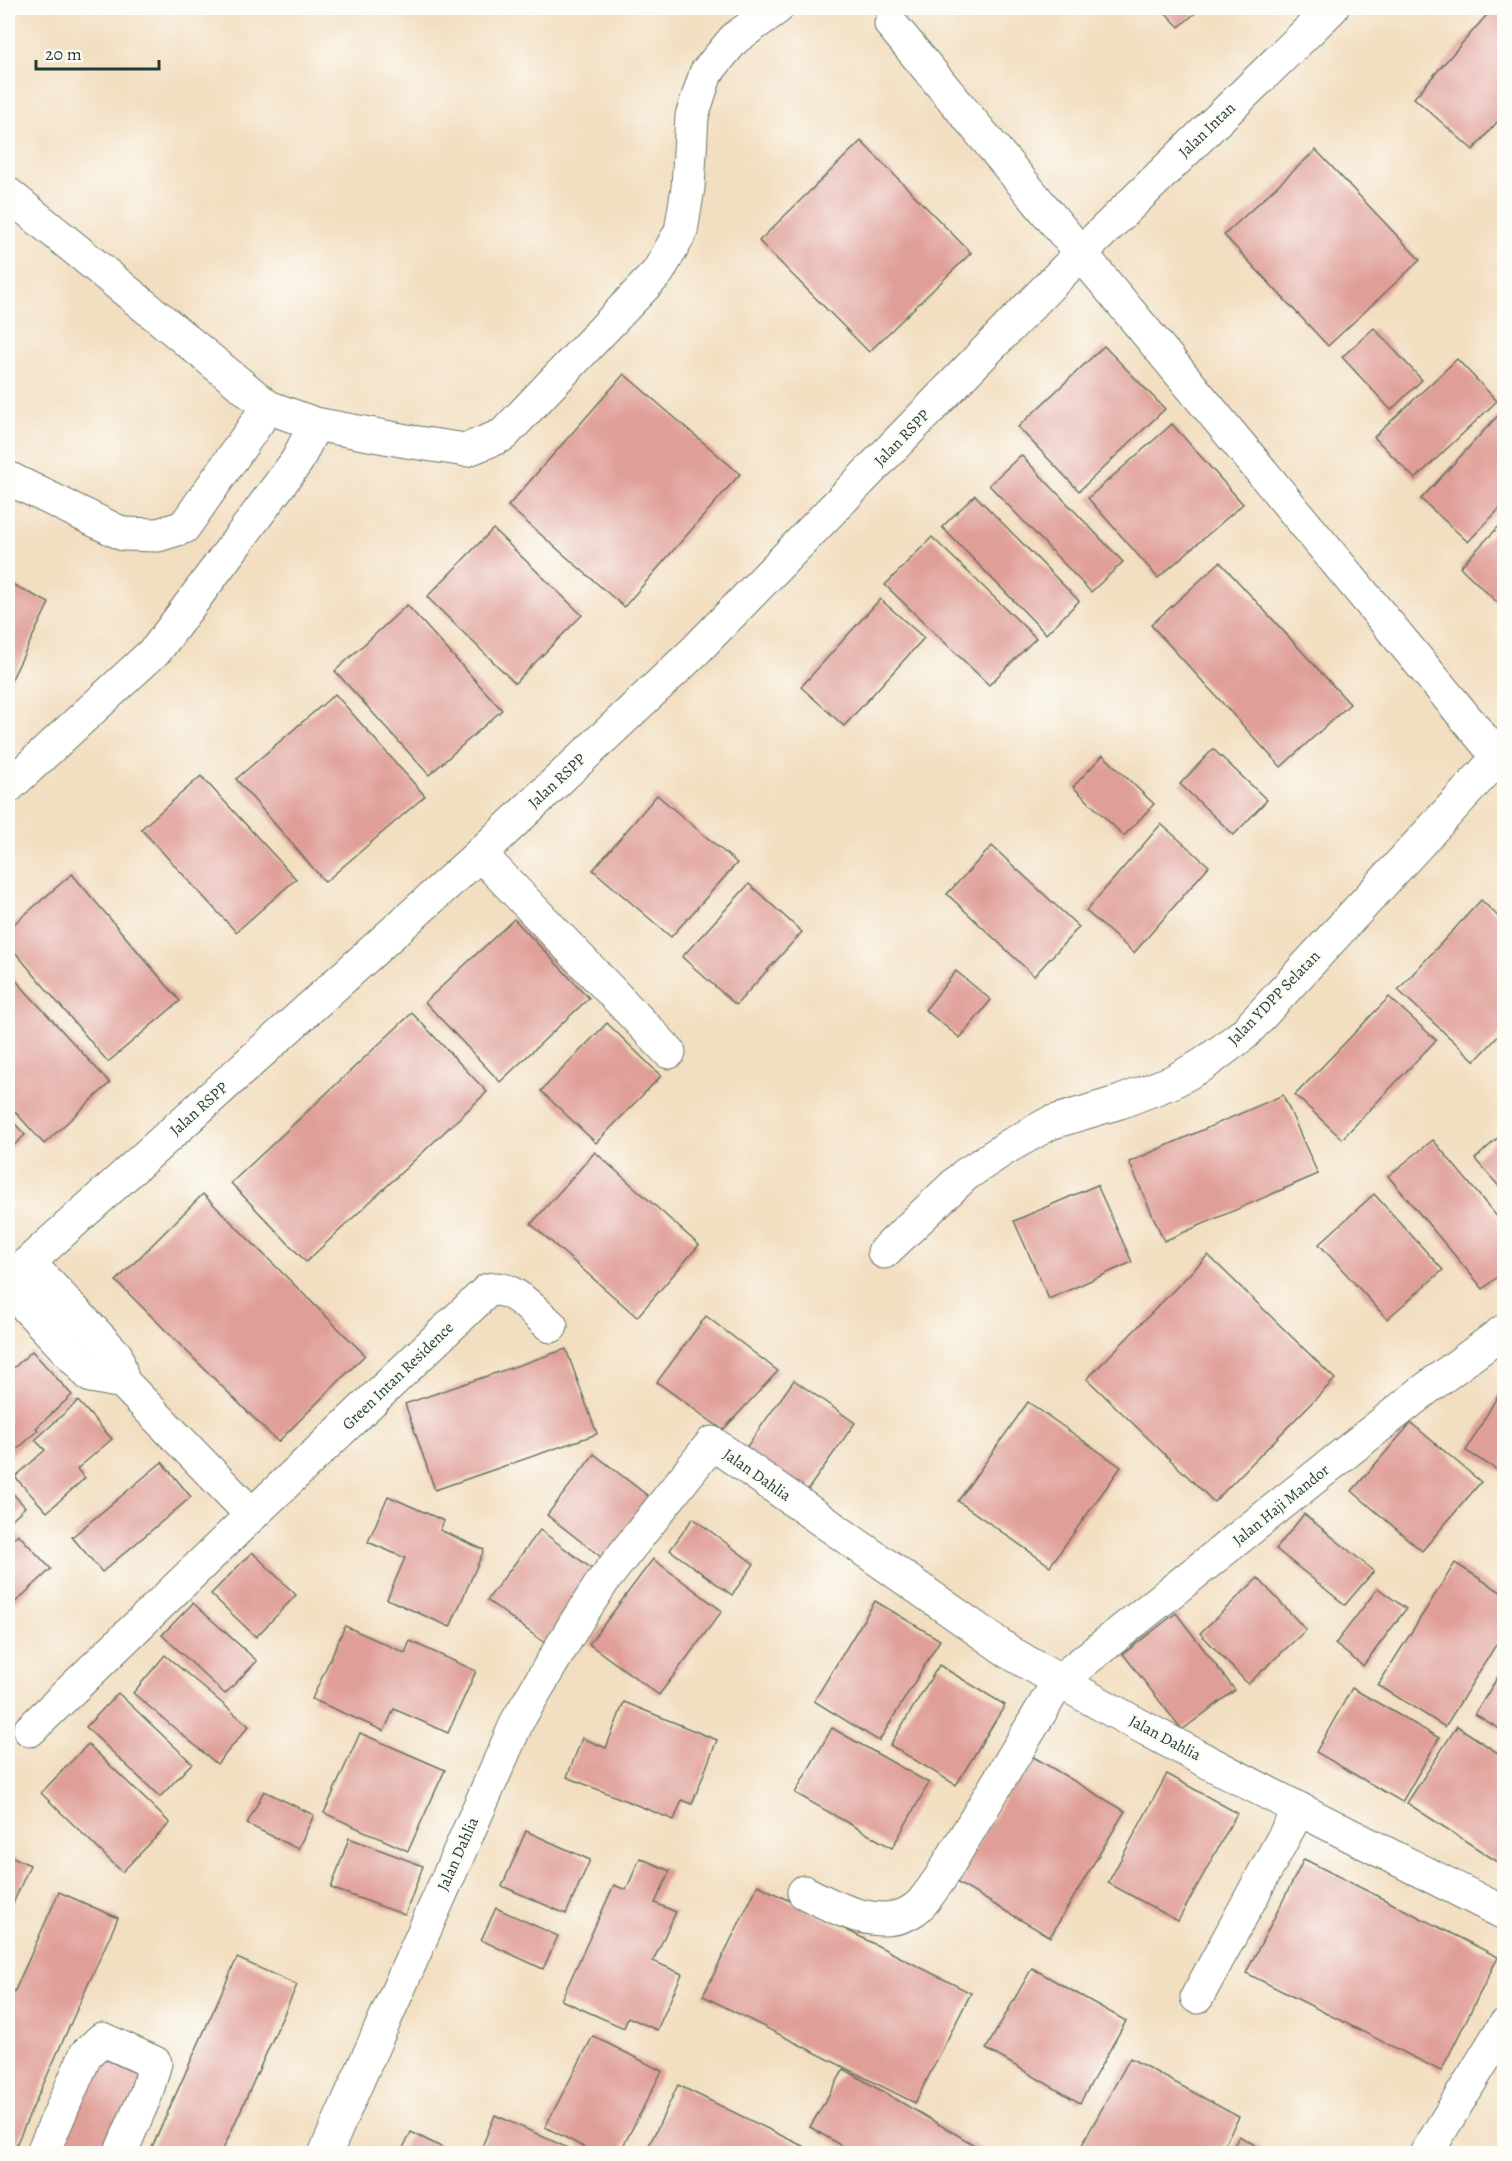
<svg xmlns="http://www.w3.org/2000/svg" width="1512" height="2161" viewBox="0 0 1512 2161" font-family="Alegreya,serif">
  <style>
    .building { fill: #e09e98 }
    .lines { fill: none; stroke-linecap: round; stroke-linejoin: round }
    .minor-casing { stroke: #697565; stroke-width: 35 }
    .minor { stroke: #fff; stroke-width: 33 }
    .labels { text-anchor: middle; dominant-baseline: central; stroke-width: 5; stroke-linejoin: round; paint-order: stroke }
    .street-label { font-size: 16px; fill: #1f3d34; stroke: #fdfcf7 }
  </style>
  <rect width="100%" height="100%" fill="#fdfcf7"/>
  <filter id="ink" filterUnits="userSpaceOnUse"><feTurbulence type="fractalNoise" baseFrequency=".0167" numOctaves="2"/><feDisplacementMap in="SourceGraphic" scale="12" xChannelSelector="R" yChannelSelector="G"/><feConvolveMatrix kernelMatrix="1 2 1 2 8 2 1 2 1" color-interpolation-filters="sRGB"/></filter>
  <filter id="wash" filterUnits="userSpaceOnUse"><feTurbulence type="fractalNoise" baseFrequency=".008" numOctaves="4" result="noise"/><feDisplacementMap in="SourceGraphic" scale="24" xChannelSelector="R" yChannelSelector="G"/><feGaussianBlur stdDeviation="1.35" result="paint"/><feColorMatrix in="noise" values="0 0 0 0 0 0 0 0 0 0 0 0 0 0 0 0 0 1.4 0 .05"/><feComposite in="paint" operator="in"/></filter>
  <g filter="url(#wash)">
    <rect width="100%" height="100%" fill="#f2dec0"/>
    <g id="blocks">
      <g class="building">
        <polygon points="1161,8 1201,8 1179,27"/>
        <polygon points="1493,8 1504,8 1504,114 1473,150 1414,98"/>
        <polygon points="861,141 971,253 869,352 759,241"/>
        <polygon points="1316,150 1420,260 1328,346 1224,235"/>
        <polygon points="1374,328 1422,380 1391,410 1342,357"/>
        <polygon points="1104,346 1165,409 1079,491 1018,427"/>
        <polygon points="1457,359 1497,401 1415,479 1374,437"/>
        <polygon points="624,374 740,474 624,607 508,506"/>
        <polygon points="1504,409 1504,504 1468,542 1421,499"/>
        <polygon points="1172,424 1243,504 1158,578 1088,498"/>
        <polygon points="1021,455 1123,562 1091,592 989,485"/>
        <polygon points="975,495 1079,601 1046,634 942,527"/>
        <polygon points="1504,521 1504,609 1460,567"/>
        <polygon points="493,529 582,615 515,683 427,597"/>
        <polygon points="932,537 1036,638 989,685 885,585"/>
        <polygon points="1220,562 1350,704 1281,767 1151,625"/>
        <polygon points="8,582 49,603 8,687"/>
        <polygon points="880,599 924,638 844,726 801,687"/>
        <polygon points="407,605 502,710 429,775 335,671"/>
        <polygon points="335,694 425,796 325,882 236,779"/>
        <polygon points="1213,749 1267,800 1234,835 1180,784"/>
        <polygon points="1103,755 1154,804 1124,836 1073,787"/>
        <polygon points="201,776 296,879 236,932 141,829"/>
        <polygon points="657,795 737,863 671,937 593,870"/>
        <polygon points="1161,824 1209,866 1134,953 1086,911"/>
        <polygon points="992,846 1079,927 1034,976 947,894"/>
        <polygon points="72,874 180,1001 108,1062 8,944 8,929"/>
        <polygon points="749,884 802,932 736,1005 682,957"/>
        <polygon points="1481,900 1504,922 1504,1030 1475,1061 1398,990"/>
        <polygon points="514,919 589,998 500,1082 425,1002"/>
        <polygon points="956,971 991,1000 960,1038 925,1010"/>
        <polygon points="8,972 110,1083 44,1144 8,1104"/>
        <polygon points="1389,997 1436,1040 1342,1139 1295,1095"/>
        <polygon points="412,1013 487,1092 306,1262 231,1183"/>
        <polygon points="607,1023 661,1076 596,1143 541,1091"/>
        <polygon points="1283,1095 1318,1174 1164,1241 1129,1162"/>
        <polygon points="8,1116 25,1135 8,1151"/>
        <polygon points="1504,1132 1504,1192 1475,1159"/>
        <polygon points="1433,1140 1504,1225 1504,1271 1483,1289 1388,1176"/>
        <polygon points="595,1152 699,1245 637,1317 531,1224"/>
        <polygon points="1097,1185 1132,1262 1049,1299 1014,1221"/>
        <polygon points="203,1194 365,1355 278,1442 116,1281"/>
        <polygon points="1374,1194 1443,1270 1387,1319 1319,1244"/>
        <polygon points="1208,1255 1335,1379 1214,1502 1087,1379"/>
        <polygon points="706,1316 778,1371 723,1430 657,1382"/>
        <polygon points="566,1349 597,1434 435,1490 405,1404"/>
        <polygon points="32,1351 72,1395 36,1428 38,1430 8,1458 8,1373"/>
        <polygon points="794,1380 855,1423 804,1495 743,1452"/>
        <polygon points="1504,1385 1504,1474 1466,1451"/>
        <polygon points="78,1401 112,1439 77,1469 85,1478 47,1512 15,1477 45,1450 35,1440"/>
        <polygon points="1028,1402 1121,1467 1050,1566 958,1501"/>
        <polygon points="1411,1423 1481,1482 1422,1551 1352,1491"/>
        <polygon points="594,1454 657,1503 610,1564 547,1515"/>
        <polygon points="162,1462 191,1497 102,1572 72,1537"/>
        <polygon points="8,1488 25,1507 8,1523"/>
        <polygon points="388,1496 444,1521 440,1530 484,1550 450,1627 387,1599 405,1558 368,1542"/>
        <polygon points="1304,1514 1374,1571 1345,1605 1276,1549"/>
        <polygon points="693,1518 754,1564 732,1595 670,1550"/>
        <polygon points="540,1530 600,1575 546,1644 487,1600"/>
        <polygon points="8,1531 14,1538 18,1534 51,1569 8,1609"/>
        <polygon points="252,1552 296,1595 256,1637 211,1594"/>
        <polygon points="653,1559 722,1611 659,1695 589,1644"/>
        <polygon points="1455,1563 1504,1594 1504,1632 1445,1727 1378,1685"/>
        <polygon points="1258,1578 1306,1630 1248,1684 1200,1633"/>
        <polygon points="1378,1588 1406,1609 1363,1666 1335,1644"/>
        <polygon points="875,1601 940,1640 879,1741 814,1701"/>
        <polygon points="193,1603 257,1661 225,1694 162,1635"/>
        <polygon points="1176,1613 1235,1690 1182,1730 1123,1654"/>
        <polygon points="345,1626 405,1653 410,1641 476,1671 448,1733 394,1709 384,1731 312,1699"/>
        <polygon points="165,1655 249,1726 217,1764 133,1693"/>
        <polygon points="939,1665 1005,1705 956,1785 890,1745"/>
        <polygon points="1504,1667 1504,1732 1475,1714"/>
        <polygon points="1352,1688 1439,1738 1402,1802 1316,1752"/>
        <polygon points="118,1693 192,1763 160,1797 86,1727"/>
        <polygon points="624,1702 717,1740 692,1804 682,1800 674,1820 567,1777 582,1738 606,1748"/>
        <polygon points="1457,1726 1504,1757 1504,1866 1407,1803"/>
        <polygon points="832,1728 929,1783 892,1848 795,1793"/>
        <polygon points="360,1733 445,1770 408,1851 324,1813"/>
        <polygon points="88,1744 170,1823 122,1872 41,1793"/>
        <polygon points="1030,1755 1125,1811 1050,1937 956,1882"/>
        <polygon points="1167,1774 1237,1813 1178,1921 1108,1883"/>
        <polygon points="264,1791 314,1815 298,1849 247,1824"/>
        <polygon points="526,1831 590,1860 566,1914 502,1886"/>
        <polygon points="349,1838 423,1866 405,1915 331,1888"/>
        <polygon points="8,1855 30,1865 8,1915"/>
        <polygon points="640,1858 670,1871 655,1903 676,1912 653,1961 682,1974 657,2030 628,2017 624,2028 561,2000 614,1885 626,1890"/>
        <polygon points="1304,1859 1498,1957 1441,2071 1246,1973"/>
        <polygon points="758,1885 971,1993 915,2103 703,1996"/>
        <polygon points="59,1892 118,1918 12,2154 8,2154 8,2006"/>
        <polygon points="496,1908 558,1936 543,1969 481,1940"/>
        <polygon points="237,1958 297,1985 221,2154 149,2154"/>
        <polygon points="1032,1968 1126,2021 1080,2103 986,2049"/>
        <polygon points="593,2036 662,2071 619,2154 597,2154 545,2127"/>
        <polygon points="96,2055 143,2076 109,2154 82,2154 56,2142"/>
        <polygon points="1130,2058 1239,2117 1219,2154 1077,2154"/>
        <polygon points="844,2069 990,2154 855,2154 810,2127"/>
        <polygon points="678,2085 819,2154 645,2154"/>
        <polygon points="495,2115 577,2152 576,2154 479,2154"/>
        <polygon points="411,2132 455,2154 400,2154"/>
        <polygon points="1239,2136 1271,2154 1230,2154"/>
      </g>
    </g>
  </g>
  <g filter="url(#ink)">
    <use href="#blocks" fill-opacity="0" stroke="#697565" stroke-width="1.5"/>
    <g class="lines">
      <defs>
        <g id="minor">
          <polyline points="891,24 1498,757"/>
          <polyline points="8,194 268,407 315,424 412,442 466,450 503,435 658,272 681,231 688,188 692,116 706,73 735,38 777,8"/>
          <polyline points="8,478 123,534 158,535 184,527 268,407"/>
          <polyline points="8,787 157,649 297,461 315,424"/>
          <polyline points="480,854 669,1052"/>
          <polyline points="884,1252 965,1175 1009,1146 1050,1123 1120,1102 1172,1082 1204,1064 1244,1034 1504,751"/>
          <polyline points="29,1263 116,1355 123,1382 252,1515 30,1730"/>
          <polyline points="8,1281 480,854 695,651 1081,253 1332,8"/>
          <polyline points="8,1287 91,1376 123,1382"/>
          <path d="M252,1515L488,1290C511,1283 535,1313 551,1326"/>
          <path d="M804,1892C835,1908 882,1933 915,1909C924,1903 932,1889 939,1880L1059,1681L1422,1392L1504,1331"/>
          <polyline points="1197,1997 1299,1809"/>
          <polyline points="42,2154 86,2054 102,2039 155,2063 146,2094 120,2154"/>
          <path d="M325,2154L518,1720L575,1624L603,1581L712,1443L1011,1653C1171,1747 1339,1829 1504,1913"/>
          <polyline points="1426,2154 1504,2026"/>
        </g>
      </defs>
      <use href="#minor" class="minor-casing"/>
      <use href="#minor" class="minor"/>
    </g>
  </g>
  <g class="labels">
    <g class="street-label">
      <text transform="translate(1207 130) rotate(-44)">Jalan Intan</text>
      <text transform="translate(902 438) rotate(-46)">Jalan RSPP</text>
      <text transform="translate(557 781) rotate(-43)">Jalan RSPP</text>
      <text transform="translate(1274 998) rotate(-46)">Jalan YDPP Selatan</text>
      <text transform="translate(199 1109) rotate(-42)">Jalan RSPP</text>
      <text transform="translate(398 1376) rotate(-44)">Green Intan Residence</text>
      <text transform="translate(757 1475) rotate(35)">Jalan Dahlia</text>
      <text transform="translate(1281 1505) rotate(-39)">Jalan Haji Mandor</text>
      <text transform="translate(1165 1738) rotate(28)">Jalan Dahlia</text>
      <text transform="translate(458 1854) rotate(-66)">Jalan Dahlia</text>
    </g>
  </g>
  <rect width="1512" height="2161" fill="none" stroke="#fdfcf7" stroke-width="30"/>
  <path d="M36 60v9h123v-9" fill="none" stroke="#1f3d34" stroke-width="3"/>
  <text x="45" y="60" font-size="18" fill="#1f3d34" stroke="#fdfcf7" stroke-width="4.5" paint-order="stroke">20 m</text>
</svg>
